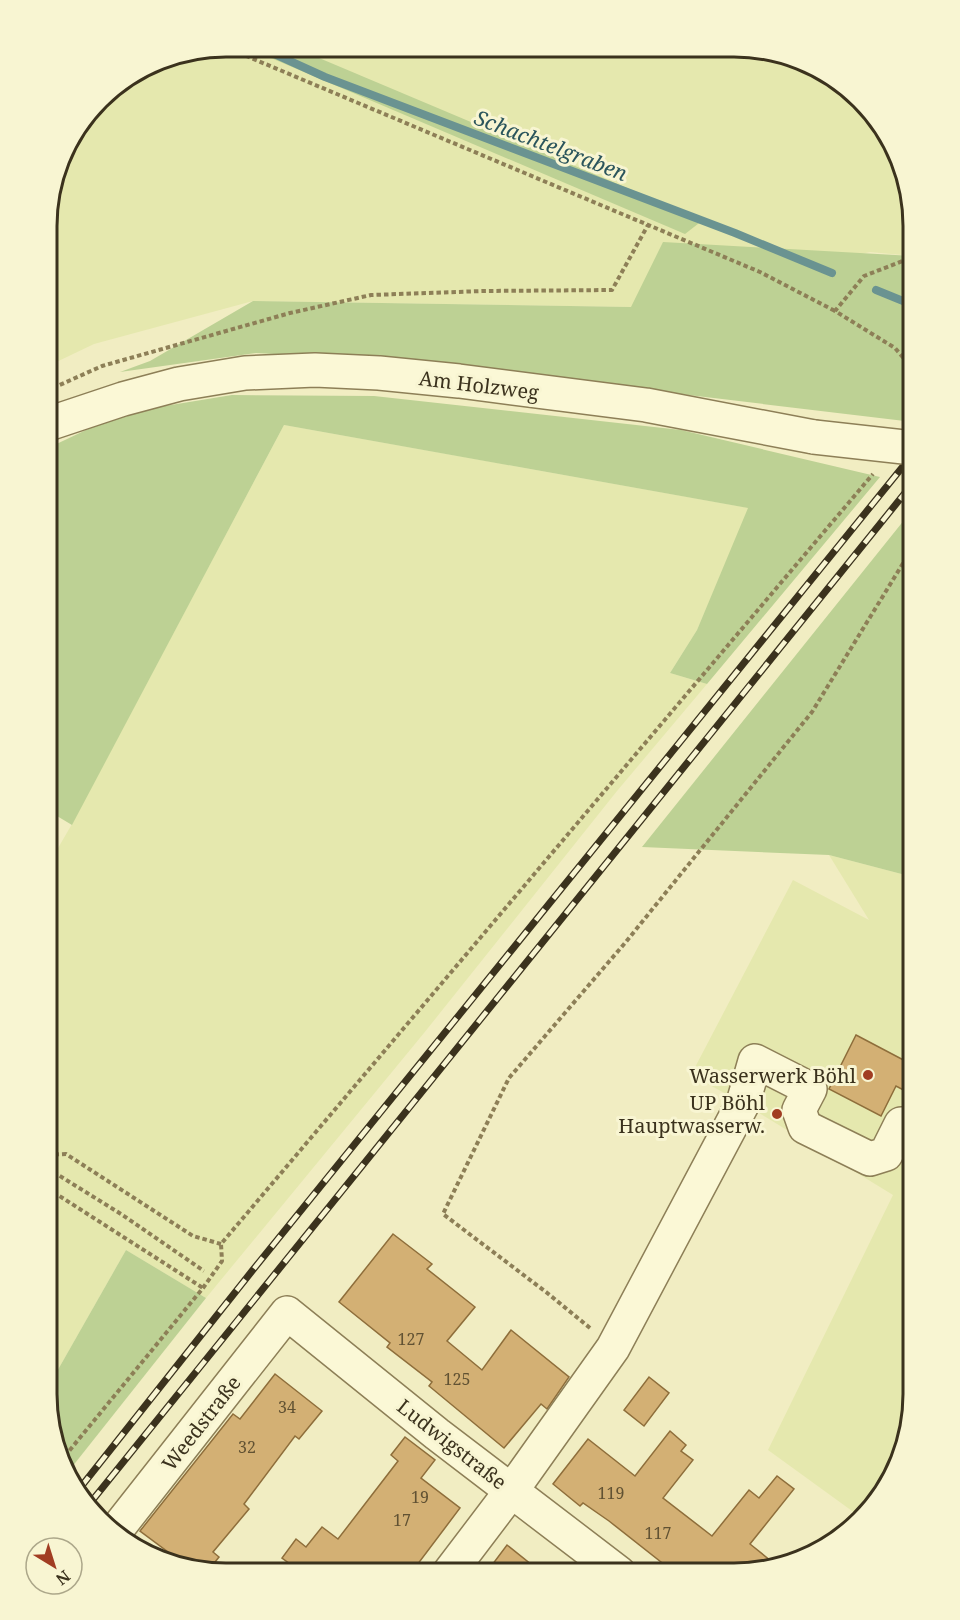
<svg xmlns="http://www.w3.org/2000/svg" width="960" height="1620" viewBox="0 0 960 1620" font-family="'Noto Serif',serif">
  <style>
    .farmland { fill: #e5e8ae }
    .green { fill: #bdd194 }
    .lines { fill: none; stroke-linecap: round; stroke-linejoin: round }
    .stream { stroke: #6a9391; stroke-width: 8 }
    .building { fill: #d3b074; stroke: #8e6e3b; stroke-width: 1.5 }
    .minor-casing { stroke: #8d7f57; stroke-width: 36 }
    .path { stroke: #8d7f57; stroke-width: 4; stroke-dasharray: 4.5 3; stroke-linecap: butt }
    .minor { stroke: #fbf8d6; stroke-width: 33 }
    .rail-casing { stroke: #3b321d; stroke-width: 7 }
    .rail { stroke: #f8f5d2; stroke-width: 4.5; stroke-dasharray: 14; stroke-linecap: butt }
    .minor-bridge-casing { stroke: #8d7f57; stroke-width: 36; stroke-linecap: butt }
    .minor-bridge { stroke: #fbf8d6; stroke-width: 33 }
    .poi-dot { fill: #a13d22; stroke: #f8f5d2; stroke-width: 2 }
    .labels { text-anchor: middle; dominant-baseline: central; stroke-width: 6; stroke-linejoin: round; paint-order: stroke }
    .number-label { font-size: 16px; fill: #615233 }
    .street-label { font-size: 20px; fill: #3b321d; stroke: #f8f5d2 }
    .poi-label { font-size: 20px; fill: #3b321d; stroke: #f8f5d2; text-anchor: end }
    .water-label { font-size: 21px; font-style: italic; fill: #2b555c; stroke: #f8f5d2 }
    .rim { fill: none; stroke: #3b321d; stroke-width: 3 }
  </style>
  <rect width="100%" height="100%" fill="#f1edc2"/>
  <g class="farmland">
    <polygon points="226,47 769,50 843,84 900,158 913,226 913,256 870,252 631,307 253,301 94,344 48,366 48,203 65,146 107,91 158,60"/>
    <polygon points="284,425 749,508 697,630 670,673 707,684 617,791 424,1033 206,1298 126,1250 47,1389 47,867 72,824"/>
    <polygon points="829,855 913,877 913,1406 904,1452 877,1503 859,1516 768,1450 893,1195 743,1103 691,1075 793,880 869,920"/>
  </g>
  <g class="green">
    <polygon points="245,47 293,47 703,220 685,234"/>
    <polygon points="663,242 913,256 913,422 413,362 256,353 120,372 150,361 253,301 631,307"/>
    <polygon points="232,395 374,396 681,430 880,477 707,684 670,673 697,630 748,508 284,425 72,825 47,810 48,448 122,413"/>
    <polygon points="913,509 913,877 829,855 642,847"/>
    <polygon points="126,1250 206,1298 68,1472 60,1462 47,1389"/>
  </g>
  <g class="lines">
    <g class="stream">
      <polyline points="259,47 325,77 735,233 832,273"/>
      <polyline points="876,290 903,301 913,299"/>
    </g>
  </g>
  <g class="building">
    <polygon points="856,1035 913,1065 913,1095 896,1086 881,1116 829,1089"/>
    <polygon points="393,1234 432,1264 427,1269 475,1307 447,1341 482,1370 511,1330 569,1377 547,1409 541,1404 504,1448 429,1386 432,1382 387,1347 390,1343 339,1302"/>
    <polygon points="275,1374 322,1411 299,1439 295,1436 244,1504 249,1509 213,1552 219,1557 207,1572 203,1572 187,1566 140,1531 233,1414 240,1419"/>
    <polygon points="649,1377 669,1393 644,1426 624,1410"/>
    <polygon points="670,1431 686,1445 681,1451 693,1460 663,1498 712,1536 749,1490 759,1498 777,1476 794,1489 750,1544 776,1565 734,1574 675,1573 609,1521 583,1503 580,1506 553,1484 588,1439 635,1476"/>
    <polygon points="405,1437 435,1460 421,1478 460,1508 411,1573 301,1572 282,1558 296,1539 306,1547 322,1527 338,1539 398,1461 391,1455"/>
    <polygon points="507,1545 542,1573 486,1573"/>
  </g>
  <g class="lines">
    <defs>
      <g id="minor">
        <polyline points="48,424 123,399 179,384 245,373 315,370 379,373 459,381 646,405 814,437"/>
        <polyline points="114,1533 287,1313 437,1434 619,1573"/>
        <polyline points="449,1573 512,1490 613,1348 743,1103 755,1061 810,1089 799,1110 805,1127 870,1159 886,1154 901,1124"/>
      </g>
    </defs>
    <use href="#minor" class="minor-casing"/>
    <g class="path">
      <polyline points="225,47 760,272 835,311"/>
      <polyline points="913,369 895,348 835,311 864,276 913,257"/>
      <polyline points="53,388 102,366 290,313 371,295 484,291 612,290 648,225"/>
      <polyline points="47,1155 66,1154 193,1236 221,1244"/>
      <polyline points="47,1168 121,1214 204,1271"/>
      <polyline points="47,1188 203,1288"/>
      <polyline points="590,1328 546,1292 443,1214 509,1078 625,943 812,712 913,547"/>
      <polyline points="60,1462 203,1288 222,1261 221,1244 873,474"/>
    </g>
    <use href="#minor" class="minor"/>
    <defs>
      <g id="rail">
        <polyline points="80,1488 252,1271 913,454"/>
        <polyline points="91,1502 913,483"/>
      </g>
    </defs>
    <use href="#rail" class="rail-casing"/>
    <use href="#rail" class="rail"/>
    <defs>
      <polyline id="minor-bridge" points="814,437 913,448"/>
    </defs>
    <use href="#minor-bridge" class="minor-bridge-casing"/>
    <use href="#minor-bridge" class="minor-bridge"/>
  </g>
  <g class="poi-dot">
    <circle cx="868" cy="1075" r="6"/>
    <circle cx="777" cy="1114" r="6"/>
  </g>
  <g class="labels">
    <g class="number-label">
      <text x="411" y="1339">127</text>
      <text x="457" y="1379">125</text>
      <text x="287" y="1407">34</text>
      <text x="247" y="1447">32</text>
      <text x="611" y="1493">119</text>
      <text x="420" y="1497">19</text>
      <text x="402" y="1520">17</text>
      <text x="658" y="1533">117</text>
    </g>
    <g class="street-label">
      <text transform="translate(479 385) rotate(7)">Am Holzweg</text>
      <text transform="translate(201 1423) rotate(-52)">Weedstraße</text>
      <text transform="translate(452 1444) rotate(38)">Ludwigstraße</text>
    </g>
    <g class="poi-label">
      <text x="856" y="1075">Wasserwerk Böhl</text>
      <text x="765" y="1102">UP Böhl<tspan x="765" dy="23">Hauptwasserw.</tspan></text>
    </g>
    <g class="water-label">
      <text transform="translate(551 145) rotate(21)">Schachtelgraben</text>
    </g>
  </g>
  <path d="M0 0H960V1620H0ZM226 57H734A169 169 0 0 1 903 226V1394A169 169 0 0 1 734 1563H226A169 169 0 0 1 57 1394V226A169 169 0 0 1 226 57Z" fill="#f8f5d2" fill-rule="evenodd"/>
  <path class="rim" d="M226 57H734A169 169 0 0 1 903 226V1394A169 169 0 0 1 734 1563H226A169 169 0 0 1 57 1394V226A169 169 0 0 1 226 57Z"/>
  <g transform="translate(54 1566) rotate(142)"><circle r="28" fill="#f8f5d2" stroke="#aca78a" stroke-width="1.5"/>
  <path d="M0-4.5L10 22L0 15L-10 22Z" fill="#a13d22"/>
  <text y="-9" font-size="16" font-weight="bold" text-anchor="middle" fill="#3b321d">N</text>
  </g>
</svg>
